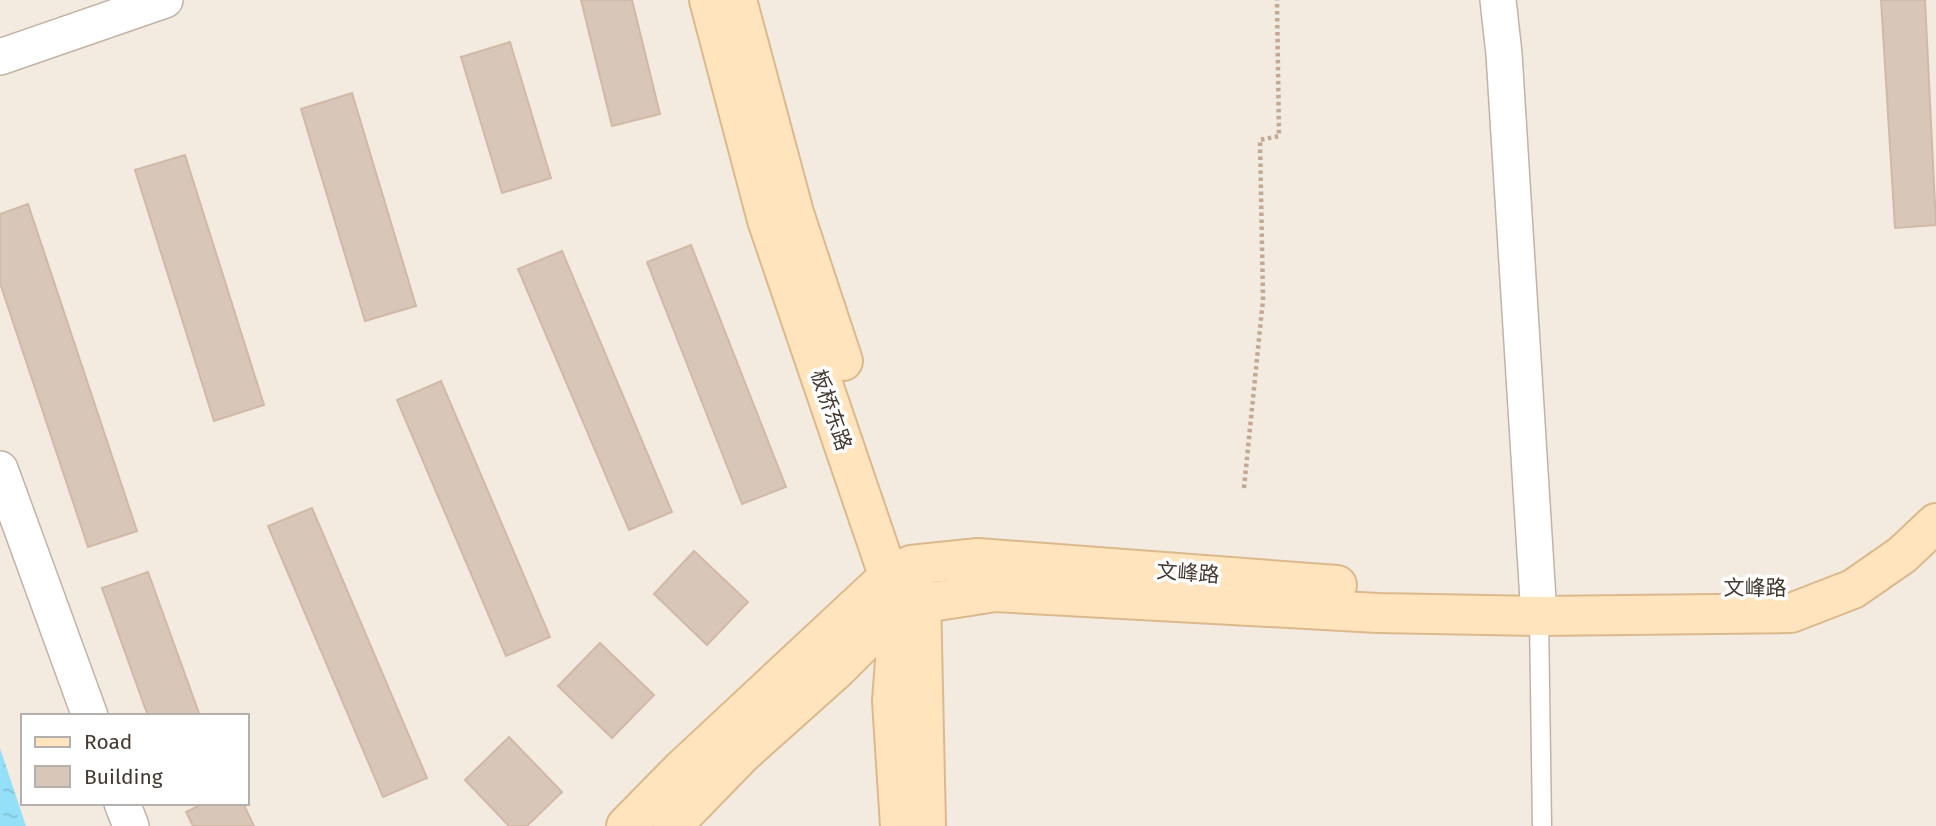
<svg xmlns="http://www.w3.org/2000/svg" width="1936" height="826" viewBox="0 0 1936 826" font-family="'Fira Sans','Noto Sans SC',sans-serif">
  <style>
    .water { fill: url(#water-ripples) }
    .building { fill: #d8c6b8; stroke: #d1b9a7; stroke-width: 2 }
    .lines { fill: none; stroke-linecap: round; stroke-linejoin: round }
    .lane-casing { stroke: #c1b3a5; stroke-width: 21 }
    .street-casing { stroke: #c1b3a5; stroke-width: 38 }
    .secondary-casing { stroke: #dbb98c; stroke-width: 42 }
    .path { stroke: #c2a992; stroke-width: 4.5; stroke-dasharray: 3.5 3.5; stroke-linecap: butt }
    .lane { stroke: #fff; stroke-width: 18 }
    .street { stroke: #fff; stroke-width: 35 }
    .secondary { stroke: #ffe4be; stroke-width: 38 }
    .labels { text-anchor: middle; dominant-baseline: central; stroke-width: 7; stroke-linejoin: round; paint-order: stroke }
    .street-label { font-size: 21px; fill: #443931; stroke: #fff }
  </style>
  <defs>
    <pattern id="water-ripples" width="26" height="14" patternUnits="userSpaceOnUse" patternTransform="scale(1.75)"><rect width="26" height="14" fill="#94e0f8"/><path d="M2 4q2-2 4 0t4 0M15 11q2-2 4 0t4 0" fill="none" stroke="#81c1d5"/></pattern>
  </defs>
  <rect width="100%" height="100%" fill="#f3eae0"/>
  <polygon class="water" points="0,748 26,826 0,826"/>
  <g class="building">
    <polygon points="581,0 632,0 660,114 612,126"/>
    <polygon points="1881,0 1925,0 1936,225 1895,228"/>
    <polygon points="510,42 551,178 502,193 461,57"/>
    <polygon points="352,93 416,306 365,321 301,109"/>
    <polygon points="185,155 264,405 214,421 135,170"/>
    <polygon points="28,204 137,531 88,547 0,283 0,214"/>
    <polygon points="691,245 786,487 742,504 647,262"/>
    <polygon points="562,251 672,512 629,530 518,269"/>
    <polygon points="441,381 550,637 506,656 397,400"/>
    <polygon points="312,508 427,778 383,797 268,526"/>
    <polygon points="694,551 748,602 707,645 654,594"/>
    <polygon points="148,572 200,716 148,716 102,588"/>
    <polygon points="600,643 654,695 612,738 558,686"/>
    <polygon points="509,737 562,792 527,826 509,826 465,780"/>
    <polygon points="204,803 243,803 254,826 193,826 186,812"/>
  </g>
  <g class="lines">
    <defs>
      <polyline id="lane" points="1539,616 1542,826"/>
      <g id="street">
        <polyline points="1498,0 1504,54 1539,616"/>
        <polyline points="0,57 165,0"/>
        <polyline points="0,469 90,716"/>
        <polyline points="122,803 131,826"/>
      </g>
      <g id="secondary">
        <polyline points="709,0 767,220 899,607 892,701 900,826"/>
        <polyline points="737,0 794,213 843,361"/>
        <polyline points="921,597 926,826"/>
        <polyline points="626,826 681,770 888,577 911,565 978,558 1337,585"/>
        <polyline points="672,826 742,754 838,668 899,607 995,592 1378,613 1539,616 1791,613 1853,589 1902,555 1936,523"/>
      </g>
    </defs>
    <use href="#lane" class="lane-casing"/>
    <use href="#street" class="street-casing"/>
    <use href="#secondary" class="secondary-casing"/>
    <polyline class="path" points="1244,488 1263,299 1260,140 1279,136 1277,0"/>
    <use href="#lane" class="lane"/>
    <use href="#street" class="street"/>
    <use href="#secondary" class="secondary"/>
  </g>
  <g class="labels">
    <g class="street-label">
      <text transform="translate(831 410) rotate(71)">板桥东路</text>
      <text transform="translate(1188 573) rotate(4)">文峰路</text>
      <text x="1755" y="588">文峰路</text>
    </g>
  </g>
  <rect x="21" y="714" width="228" height="91" fill="#ffffff" stroke="#b4b0ad" stroke-width="2"/>
  <rect x="35" y="737" width="35" height="10" fill="#ffe4be" stroke="#b4b0ad" stroke-width="2"/>
  <text x="84" y="749" font-size="21" fill="#443931">Road</text>
  <rect x="35" y="766" width="35" height="21" fill="#d8c6b8" stroke="#b4b0ad" stroke-width="2"/>
  <text x="84" y="784" font-size="21" fill="#443931">Building</text>
</svg>
